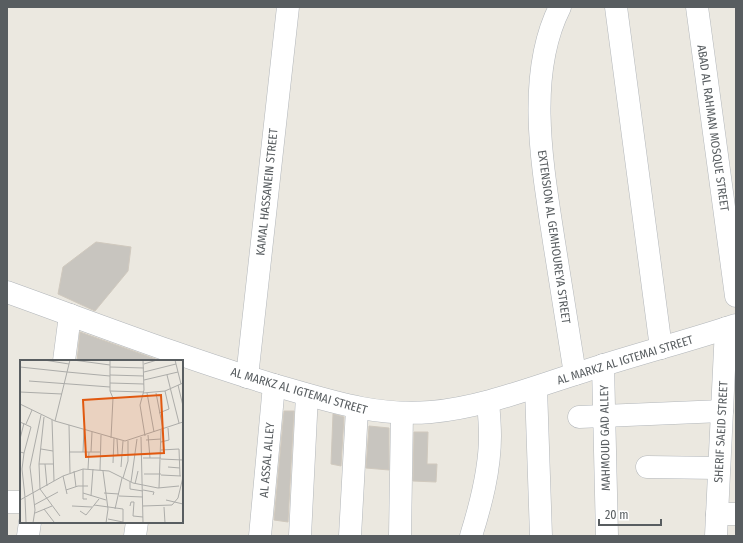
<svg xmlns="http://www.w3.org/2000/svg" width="743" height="543" viewBox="0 0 743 543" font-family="'Fira Sans Condensed',sans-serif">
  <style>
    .building { fill: #c8c5bf; stroke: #d0c9be }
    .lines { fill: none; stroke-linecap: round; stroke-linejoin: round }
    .street-casing { stroke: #b2b6ba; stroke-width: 23 }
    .street { stroke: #fff; stroke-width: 22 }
    .labels { text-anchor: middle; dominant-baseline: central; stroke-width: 3; stroke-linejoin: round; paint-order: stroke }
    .street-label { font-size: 12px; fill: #585d60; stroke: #fff }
    .inset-road { fill: none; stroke: #acaca9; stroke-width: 1 }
    .view { fill: #e15910; fill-opacity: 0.15; stroke: #e15910; stroke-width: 2 }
    .inset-edge { fill: none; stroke: #585d60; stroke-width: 2 }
  </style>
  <rect width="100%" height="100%" fill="#ebe8e0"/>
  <g class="building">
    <polygon points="96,242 131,247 128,271 95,311 58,294 63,267"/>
    <polygon points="80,332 136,352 161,361 77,361"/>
    <polygon points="284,411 294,411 288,522 274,520"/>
    <polygon points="333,414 344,417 341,466 331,464"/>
    <polygon points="369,426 389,428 389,470 366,468"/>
    <polygon points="414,432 428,432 427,464 437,464 436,482 413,481"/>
  </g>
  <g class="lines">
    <defs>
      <g id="street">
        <path d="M560,7C525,76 543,169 554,242C561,286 568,330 575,374"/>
        <polyline points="616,7 661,348"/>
        <polyline points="697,7 736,296"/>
        <path d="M7,292C96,324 184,358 274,385C327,400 375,417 431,412C484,407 533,387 582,372C633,355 685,342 736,325"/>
        <polyline points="64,361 70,315"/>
        <polyline points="603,365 607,536"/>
        <polyline points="247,377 288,7"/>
        <polyline points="536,388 541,536"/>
        <polyline points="579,417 722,411"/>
        <polyline points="647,467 719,468"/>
        <polyline points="7,502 21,502"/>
        <polyline points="717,514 736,514"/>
        <polyline points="28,536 30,522"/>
        <polyline points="135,536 137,522"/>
        <polyline points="260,536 274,385"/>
        <polyline points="300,536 307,395"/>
        <polyline points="350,536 357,409"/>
        <polyline points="400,536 402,413"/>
        <path d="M471,536C481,504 490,470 490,436C490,425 489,413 488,402"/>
        <polyline points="716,536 726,328"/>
      </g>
    </defs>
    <use href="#street" class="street-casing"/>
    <use href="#street" class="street"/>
  </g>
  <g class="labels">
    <g class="street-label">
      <text transform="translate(713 128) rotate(82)">ABAD AL RAHMAN MOSQUE STREET</text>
      <text transform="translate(267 192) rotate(-84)">KAMAL HASSANEIN STREET</text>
      <text transform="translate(554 237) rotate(82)">EXTENSION AL GEMHOUREYA STREET</text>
      <text transform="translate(625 360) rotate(-17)">AL MARKZ AL IGTEMAI STREET</text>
      <text transform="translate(299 391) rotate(16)">AL MARKZ AL IGTEMAI STREET</text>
      <text transform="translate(721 432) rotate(-87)">SHERIF SAEID STREET</text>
      <text transform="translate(605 438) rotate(-91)">MAHMOUD GAD ALLEY</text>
      <text transform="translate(267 460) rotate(-85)">AL ASSAL ALLEY</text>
    </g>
  </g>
  <g transform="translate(20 360)">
    <rect width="163" height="163" fill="#ebe8e0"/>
    <path class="inset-road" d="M24,0L49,4M53,0L90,5M90,0V31L93,38L91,78M123,0L124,30L120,45L125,76M155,0L161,24M124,4L137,0M0,7L47,12M90,7L124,8M47,12L90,16M124,12L156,4M90,15L124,16M147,15L159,63M124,20L158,12M9,21L90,27M90,23L124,24M158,25L163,46M90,31L124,32M0,32L42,34M123,33L145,31L163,23M127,33L134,72M136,33L143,69M0,44L35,61L105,81L163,62M139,53L149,49L145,31M24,57L19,104L20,129L40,156M32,60L34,121M35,61L50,0M0,62L11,67L4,93M6,64L12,50M49,65L50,113M128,75L130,98M121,77L123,163M0,79L4,63M97,79L98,96M126,80L141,79M141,82L149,80L148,68M21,89L33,91M141,90L159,89L160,116M0,92L4,93L2,109L5,137M49,92H80M63,92L64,70M71,92L72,72M123,98H141M141,99L163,100M93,103L94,78M19,104H34M25,104L27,126M101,107L103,81M148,107L160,108M63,109V139H67M68,109L69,92M80,110L81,75M54,111L56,127M83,111L88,149L86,163M124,114H141M141,115L161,116M43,116L47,134M103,118L108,101V81M110,122V129L123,131M111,122L117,79M115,124L118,111M139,128L141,70M46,130L58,126H68M123,130L134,132L133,135M63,133L86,140M84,133L99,134M71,136L73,109M99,136L123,137M5,138L6,162M0,140L43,116L63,109L89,111L113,123L138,128L159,126M146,140L163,144M14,145L38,132M74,145L103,149V163M52,146L72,147M110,146L111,142H114L113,156L123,157M123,146L152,145L158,138L163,117M144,147L145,163M24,149L34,162M95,149L102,118M60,151L66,155L79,139M15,153L32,146M88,159L103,162M13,163L15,150L10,107L21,55"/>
    <path class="view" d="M141,35L144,93L66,97L63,40Z"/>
    <rect width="163" height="163" class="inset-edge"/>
  </g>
  <rect width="743" height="543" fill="none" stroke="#585d60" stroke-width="16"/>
  <path d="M599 519v6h62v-6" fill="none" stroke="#585d60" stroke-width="2"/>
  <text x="605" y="519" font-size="12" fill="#585d60" stroke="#ffffff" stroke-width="3" paint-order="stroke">20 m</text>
</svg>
